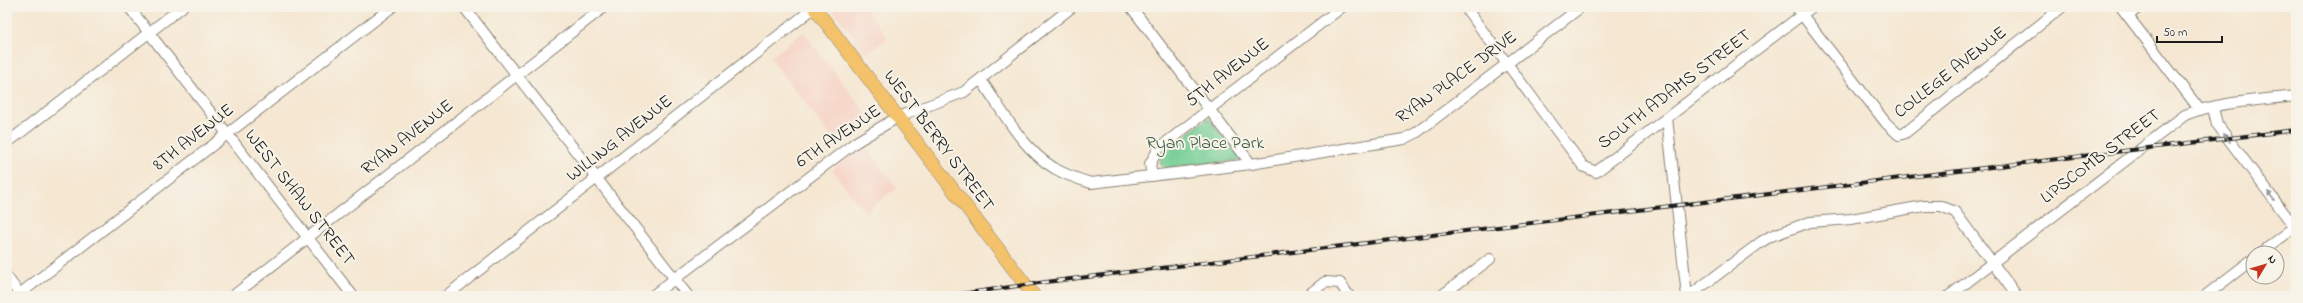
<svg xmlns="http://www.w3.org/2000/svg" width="2303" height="303" viewBox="0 0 2303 303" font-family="'Indie Flower',sans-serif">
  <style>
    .built { fill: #f6d2c4 }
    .green { fill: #73cd94; stroke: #487458 }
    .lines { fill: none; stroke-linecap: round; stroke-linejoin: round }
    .minor-casing { stroke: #888277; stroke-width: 12 }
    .major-casing { stroke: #888277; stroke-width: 14 }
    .minor { stroke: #fff; stroke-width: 10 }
    .major { stroke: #f3c26a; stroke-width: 13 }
    .rail-casing { stroke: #1c1c1c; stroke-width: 4 }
    .rail { stroke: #f7f3e8; stroke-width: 2.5; stroke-dasharray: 8; stroke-linecap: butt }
    .oneway { fill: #999 }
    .labels { text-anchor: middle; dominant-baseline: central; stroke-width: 4; stroke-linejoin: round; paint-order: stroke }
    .street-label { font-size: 18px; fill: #1c1c1c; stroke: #f7f3e8 }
    .park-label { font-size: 18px; fill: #3a5a46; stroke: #f7f3e8 }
  </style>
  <rect width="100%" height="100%" fill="#f7f3e8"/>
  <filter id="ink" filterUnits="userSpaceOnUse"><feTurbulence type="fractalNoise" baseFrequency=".025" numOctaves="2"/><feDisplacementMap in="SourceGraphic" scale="8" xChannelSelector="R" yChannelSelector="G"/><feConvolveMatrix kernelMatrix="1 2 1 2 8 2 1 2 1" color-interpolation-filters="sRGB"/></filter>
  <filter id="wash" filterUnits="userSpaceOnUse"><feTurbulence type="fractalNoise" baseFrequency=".012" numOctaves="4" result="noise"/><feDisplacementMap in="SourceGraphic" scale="16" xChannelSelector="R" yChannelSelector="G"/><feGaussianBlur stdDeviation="0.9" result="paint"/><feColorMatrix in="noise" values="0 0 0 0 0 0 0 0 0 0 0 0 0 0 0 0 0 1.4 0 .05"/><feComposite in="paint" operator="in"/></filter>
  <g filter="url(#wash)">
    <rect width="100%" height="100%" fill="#f5e7d2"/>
    <g class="built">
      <polygon points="834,7 864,7 888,38 866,54 832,9"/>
      <polygon points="803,32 869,117 836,143 770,58"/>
      <polygon points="864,145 897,188 865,212 832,170"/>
    </g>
    <polygon class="green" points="1209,119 1243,160 1165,168 1162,166 1160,162 1161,155 1205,120"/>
  </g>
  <g filter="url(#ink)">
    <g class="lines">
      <defs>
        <g id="minor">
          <polyline points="129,7 353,296"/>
          <polyline points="464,7 688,296"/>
          <polyline points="1131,7 1251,164"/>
          <polyline points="1465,7 1583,166 1596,172 1812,7"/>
          <polyline points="1796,7 1886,123 1899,135 1905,133 2062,7"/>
          <polyline points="2121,7 2200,110"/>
          <polyline points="2128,16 2139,7"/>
          <path d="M981,80C1002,110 1022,149 1054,168C1065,175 1078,179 1091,183L1251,164L1404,139L1416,133L1581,7"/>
          <polyline points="2213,108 2217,124 2296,229"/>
          <polyline points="1667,118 1687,296"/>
          <polyline points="7,143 182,7"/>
          <polyline points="1152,176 1150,164 1159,148 1342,7"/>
          <polyline points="2261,253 2295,227"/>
          <polyline points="7,277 21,296"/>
          <polyline points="17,296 392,7"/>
          <polyline points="233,296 604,7"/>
          <polyline points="446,296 815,7"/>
          <polyline points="652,296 856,142 898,117 964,92 1072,7"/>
          <polyline points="1307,296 1325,282 1340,283 1349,296"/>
          <polyline points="1441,296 1490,259"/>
          <polyline points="1689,296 1761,242 1771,236 1810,222 1851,219 1924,206 1941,206 1955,212 2017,296"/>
          <path d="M1949,296L2185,115C2216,102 2262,100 2296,96"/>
          <polyline points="2205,296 2253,259"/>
        </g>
        <polyline id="major" points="814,7 1034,296"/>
      </defs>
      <use href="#minor" class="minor-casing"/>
      <use href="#major" class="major-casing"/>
      <use href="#minor" class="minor"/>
      <use href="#major" class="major"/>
      <defs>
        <polyline id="rail" points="946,296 1046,282 2296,130"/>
      </defs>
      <use href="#rail" class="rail-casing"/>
      <use href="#rail" class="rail"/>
    </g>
    <defs><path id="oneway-solid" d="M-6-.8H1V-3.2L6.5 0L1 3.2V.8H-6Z"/></defs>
    <g class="oneway">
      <use href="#oneway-solid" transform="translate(2227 138) rotate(-127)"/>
      <use href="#oneway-solid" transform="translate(2271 196) rotate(-127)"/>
    </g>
  </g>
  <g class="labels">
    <g class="street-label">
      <text transform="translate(1228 73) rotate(-38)">5TH AVENUE</text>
      <text transform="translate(1951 73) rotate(-38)">COLLEGE AVENUE</text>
      <text transform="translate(1457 78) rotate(-36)">RYAN PLACE DRIVE</text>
      <text transform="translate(1675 90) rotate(-37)">SOUTH ADAMS STREET</text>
      <text transform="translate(839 137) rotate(-34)">6TH AVENUE</text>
      <text transform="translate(194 138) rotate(-38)">8TH AVENUE</text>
      <text transform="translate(408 138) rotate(-38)">RYAN AVENUE</text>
      <text transform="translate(620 139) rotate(-38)">WILLING AVENUE</text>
      <text transform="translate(938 141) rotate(53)">WEST BERRY STREET</text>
      <text transform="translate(2101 157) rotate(-37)">LIPSCOMB STREET</text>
      <text transform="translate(299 198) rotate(52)">WEST SHAW STREET</text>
    </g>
    <g class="park-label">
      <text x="1205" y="144">Ryan Place Park</text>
    </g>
  </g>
  <rect width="2303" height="303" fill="none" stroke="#f7f3e8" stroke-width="24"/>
  <g transform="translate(2265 265) rotate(52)"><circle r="19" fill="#f7f3e8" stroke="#9f9d96"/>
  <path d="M0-3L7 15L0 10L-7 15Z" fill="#c8321e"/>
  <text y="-6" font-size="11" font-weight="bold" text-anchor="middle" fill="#1c1c1c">N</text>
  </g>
  <path d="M2157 36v6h65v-6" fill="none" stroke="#1c1c1c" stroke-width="2"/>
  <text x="2163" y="36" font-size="12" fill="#1c1c1c" stroke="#f7f3e8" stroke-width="3" paint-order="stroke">50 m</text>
</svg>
